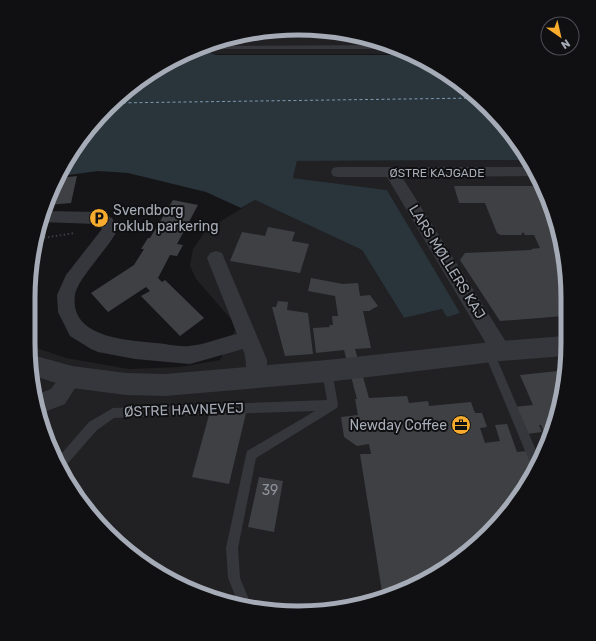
<svg xmlns="http://www.w3.org/2000/svg" width="596" height="641" viewBox="0 0 596 641" font-family="Rubik,sans-serif">
  <style>
    .built { fill: #212124 }
    .water { fill: #2a343b }
    .lines { fill: none; stroke-linecap: round; stroke-linejoin: round }
    .ferry { stroke: #7c9bb3; stroke-width: 1; stroke-dasharray: 3 2.5; stroke-linecap: butt }
    .building { fill: #3f4044 }
    .path { stroke: #3c3e43; stroke-width: 2; stroke-dasharray: 1.5 2.5; stroke-linecap: butt }
    .service { fill: #36373c; fill-rule: evenodd }
    .minor { fill: #36373c; fill-rule: evenodd }
    .tertiary { fill: #36373c; fill-rule: evenodd }
    .labels { text-anchor: middle; dominant-baseline: central; stroke-width: 4; stroke-linejoin: round; paint-order: stroke }
    .far-street-label { font-size: 12px; fill: #a6acb7; stroke: #101012 }
    .poi-label { font-size: 14px; fill: #a6acb7; stroke: #101012; text-anchor: start }
    .street-label { font-size: 14px; fill: #a6acb7; stroke: #101012 }
    .near-number-label { font-size: 14px; fill: #8c919a }
    .rim { fill: none; stroke: #a6acb7; stroke-width: 5 }
  </style>
  <rect width="100%" height="100%" fill="#151517"/>
  <g class="built">
    <polygon points="298,28 351,33 402,49 411,54 214,54 204,47 205,46 246,33"/>
    <polygon points="529,160 548,195 563,246 566,378 554,430 532,478 489,534 448,567 401,593 350,608 298,613 228,604 178,585 120,546 84,507 56,462 33,396 28,345 66,358 129,369 180,367 220,360 237,326 196,279 190,266 193,249 205,231 255,200 362,250 404,318 442,309 460,314 387,190 293,178 297,161"/>
  </g>
  <polygon class="water" points="203,46 205,51 216,55 413,55 448,74 489,107 523,148 529,160 297,161 293,178 387,190 460,313 447,317 442,309 404,318 362,250 255,200 241,208 206,192 128,173 98,171 61,176 74,148 107,107 148,73 195,48"/>
  <g class="lines">
    <polyline class="ferry" points="112,103 478,98"/>
  </g>
  <g class="building">
    <polygon points="244,34 243,44 223,44 224,40"/>
    <polygon points="77,176 71,203 48,205 60,178"/>
    <polygon points="454,186 543,186 548,195 563,246 564,316 500,321 460,260 465,253 532,250 531,249 540,248 534,235 525,235 523,232 521,235 501,235 497,233 485,203 459,203"/>
    <polygon points="173,200 198,205 177,244 183,245 177,256 170,255 158,278 162,282 165,280 204,318 180,336 141,296 150,291 146,287 108,312 91,293 134,265 144,249 141,249 148,238 150,238"/>
    <polygon points="268,227 295,232 292,241 309,244 300,273 230,261 242,232 265,236"/>
    <polygon points="311,278 343,284 358,283 360,296 370,295 378,306 369,311 363,311 371,348 355,349 369,398 407,396 409,403 428,401 429,406 471,402 475,413 482,413 487,427 480,428 485,443 500,441 495,425 507,424 517,452 527,451 534,472 532,478 489,534 448,567 401,593 383,598 360,454 371,454 369,444 357,446 344,437 341,417 358,415 355,399 357,399 344,350 316,353 313,328 330,327 329,325 333,325 332,316 338,316 335,296 308,291"/>
    <polygon points="278,301 288,302 287,310 308,313 313,354 285,356 272,307 276,307"/>
    <polygon points="558,371 564,384 554,430 548,442 541,425 539,425 542,432 526,434 513,407 533,405 520,375"/>
    <polygon points="246,413 229,484 192,477 209,415"/>
    <polygon points="259,477 283,481 274,532 248,527"/>
  </g>
  <g class="lines">
    <polyline class="path" points="36,239 75,233"/>
    <g class="service">
      <polygon points="218,41 218,46 391,45 397,47 395,49 215,49 212,46 213,43"/>
      <polygon points="489,348 492,349 494,352 540,460 535,471 533,470 484,352 486,349"/>
      <polygon points="327,367 330,368 332,371 338,405 337,408 256,458 238,548 240,578 252,607 239,605 228,578 226,548 246,455 247,451 315,411 114,418 97,430 62,470 61,470 56,462 55,461 89,422 113,408 327,400 322,371 324,368"/>
    </g>
    <g class="minor">
      <polygon points="338,167 533,167 538,176 402,177 508,345 511,351 508,357 501,360 494,357 387,177 338,177 333,176 331,172 333,168"/>
      <path d="M45,211L99,212L112,218L118,229C109,248 77,279 75,295C69,338 127,340 156,343C167,344 179,347 189,346C204,345 223,337 237,334L207,258L210,253L216,251L222,253L267,360V378L264,385L257,388L250,385C244,373 248,363 243,349L190,364L135,359L98,352L91,349L70,336L58,312L57,295L66,275L102,229L96,224L40,222Z"/>
      <polygon points="72,367 79,370 82,377 65,404 39,414 33,396 51,389 65,370"/>
    </g>
    <polygon class="tertiary" points="565,336 565,356 501,361 327,382 165,396 126,395 72,388 31,375 29,354 72,366 126,373 165,374 327,360 501,341"/>
  </g>
  <defs>
    <symbol id="parking-disc" viewBox="-11 -11 22 22"><circle r="9.5" fill="#f7ac2d" stroke="#101012"/><path d="M-3.5-5.5H1a3.5 3.5 0 0 1 0 7H-1V5.5H-3.5ZM-1-3.4V-.6H.8a1.4 1.4 0 0 0 0-2.8Z" fill="#111"/></symbol>
    <symbol id="office-disc" viewBox="-11 -11 22 22"><circle r="9.5" fill="#f7ac2d" stroke="#101012"/><path d="M-6-3h4V-5.5h4V-3h4V5H-6ZM-1-4.5V-3h2v-1.5ZM-6 0V1H6V0Z" fill="#111"/></symbol>
  </defs>
  <g fill-rule="evenodd">
    <use href="#parking-disc" x="88" y="207" width="22" height="22"/>
    <use href="#office-disc" x="450" y="414" width="22" height="22"/>
  </g>
  <g class="labels">
    <g class="far-street-label">
      <text x="437" y="173">ØSTRE KAJGADE</text>
    </g>
    <g class="poi-label">
      <text x="113" y="210">Svendborg<tspan x="113" dy="16">roklub parkering</tspan></text>
      <text x="447" y="425" text-anchor="end">Newday Coffee</text>
    </g>
    <g class="street-label">
      <text transform="translate(447 262) rotate(58)">LARS MØLLERS KAJ</text>
      <text transform="translate(184 410) rotate(-2)">ØSTRE HAVNEVEJ</text>
    </g>
    <g class="near-number-label">
      <text x="270" y="490">39</text>
    </g>
  </g>
  <path d="M0 0H596V641H0ZM298 35H298A263 263 0 0 1 561 298V343A263 263 0 0 1 298 606H298A263 263 0 0 1 35 343V298A263 263 0 0 1 298 35Z" fill="#101012" fill-rule="evenodd"/>
  <path class="rim" d="M298 35H298A263 263 0 0 1 561 298V343A263 263 0 0 1 298 606H298A263 263 0 0 1 35 343V298A263 263 0 0 1 298 35Z"/>
  <g transform="translate(560 36) rotate(146)"><circle r="19" fill="#101012" stroke="#4c4e54"/>
  <path d="M0-3L7 15L0 10L-7 15Z" fill="#f7ac2d"/>
  <text y="-6" font-size="11" font-weight="bold" text-anchor="middle" fill="#a6acb7">N</text>
  </g>
</svg>
